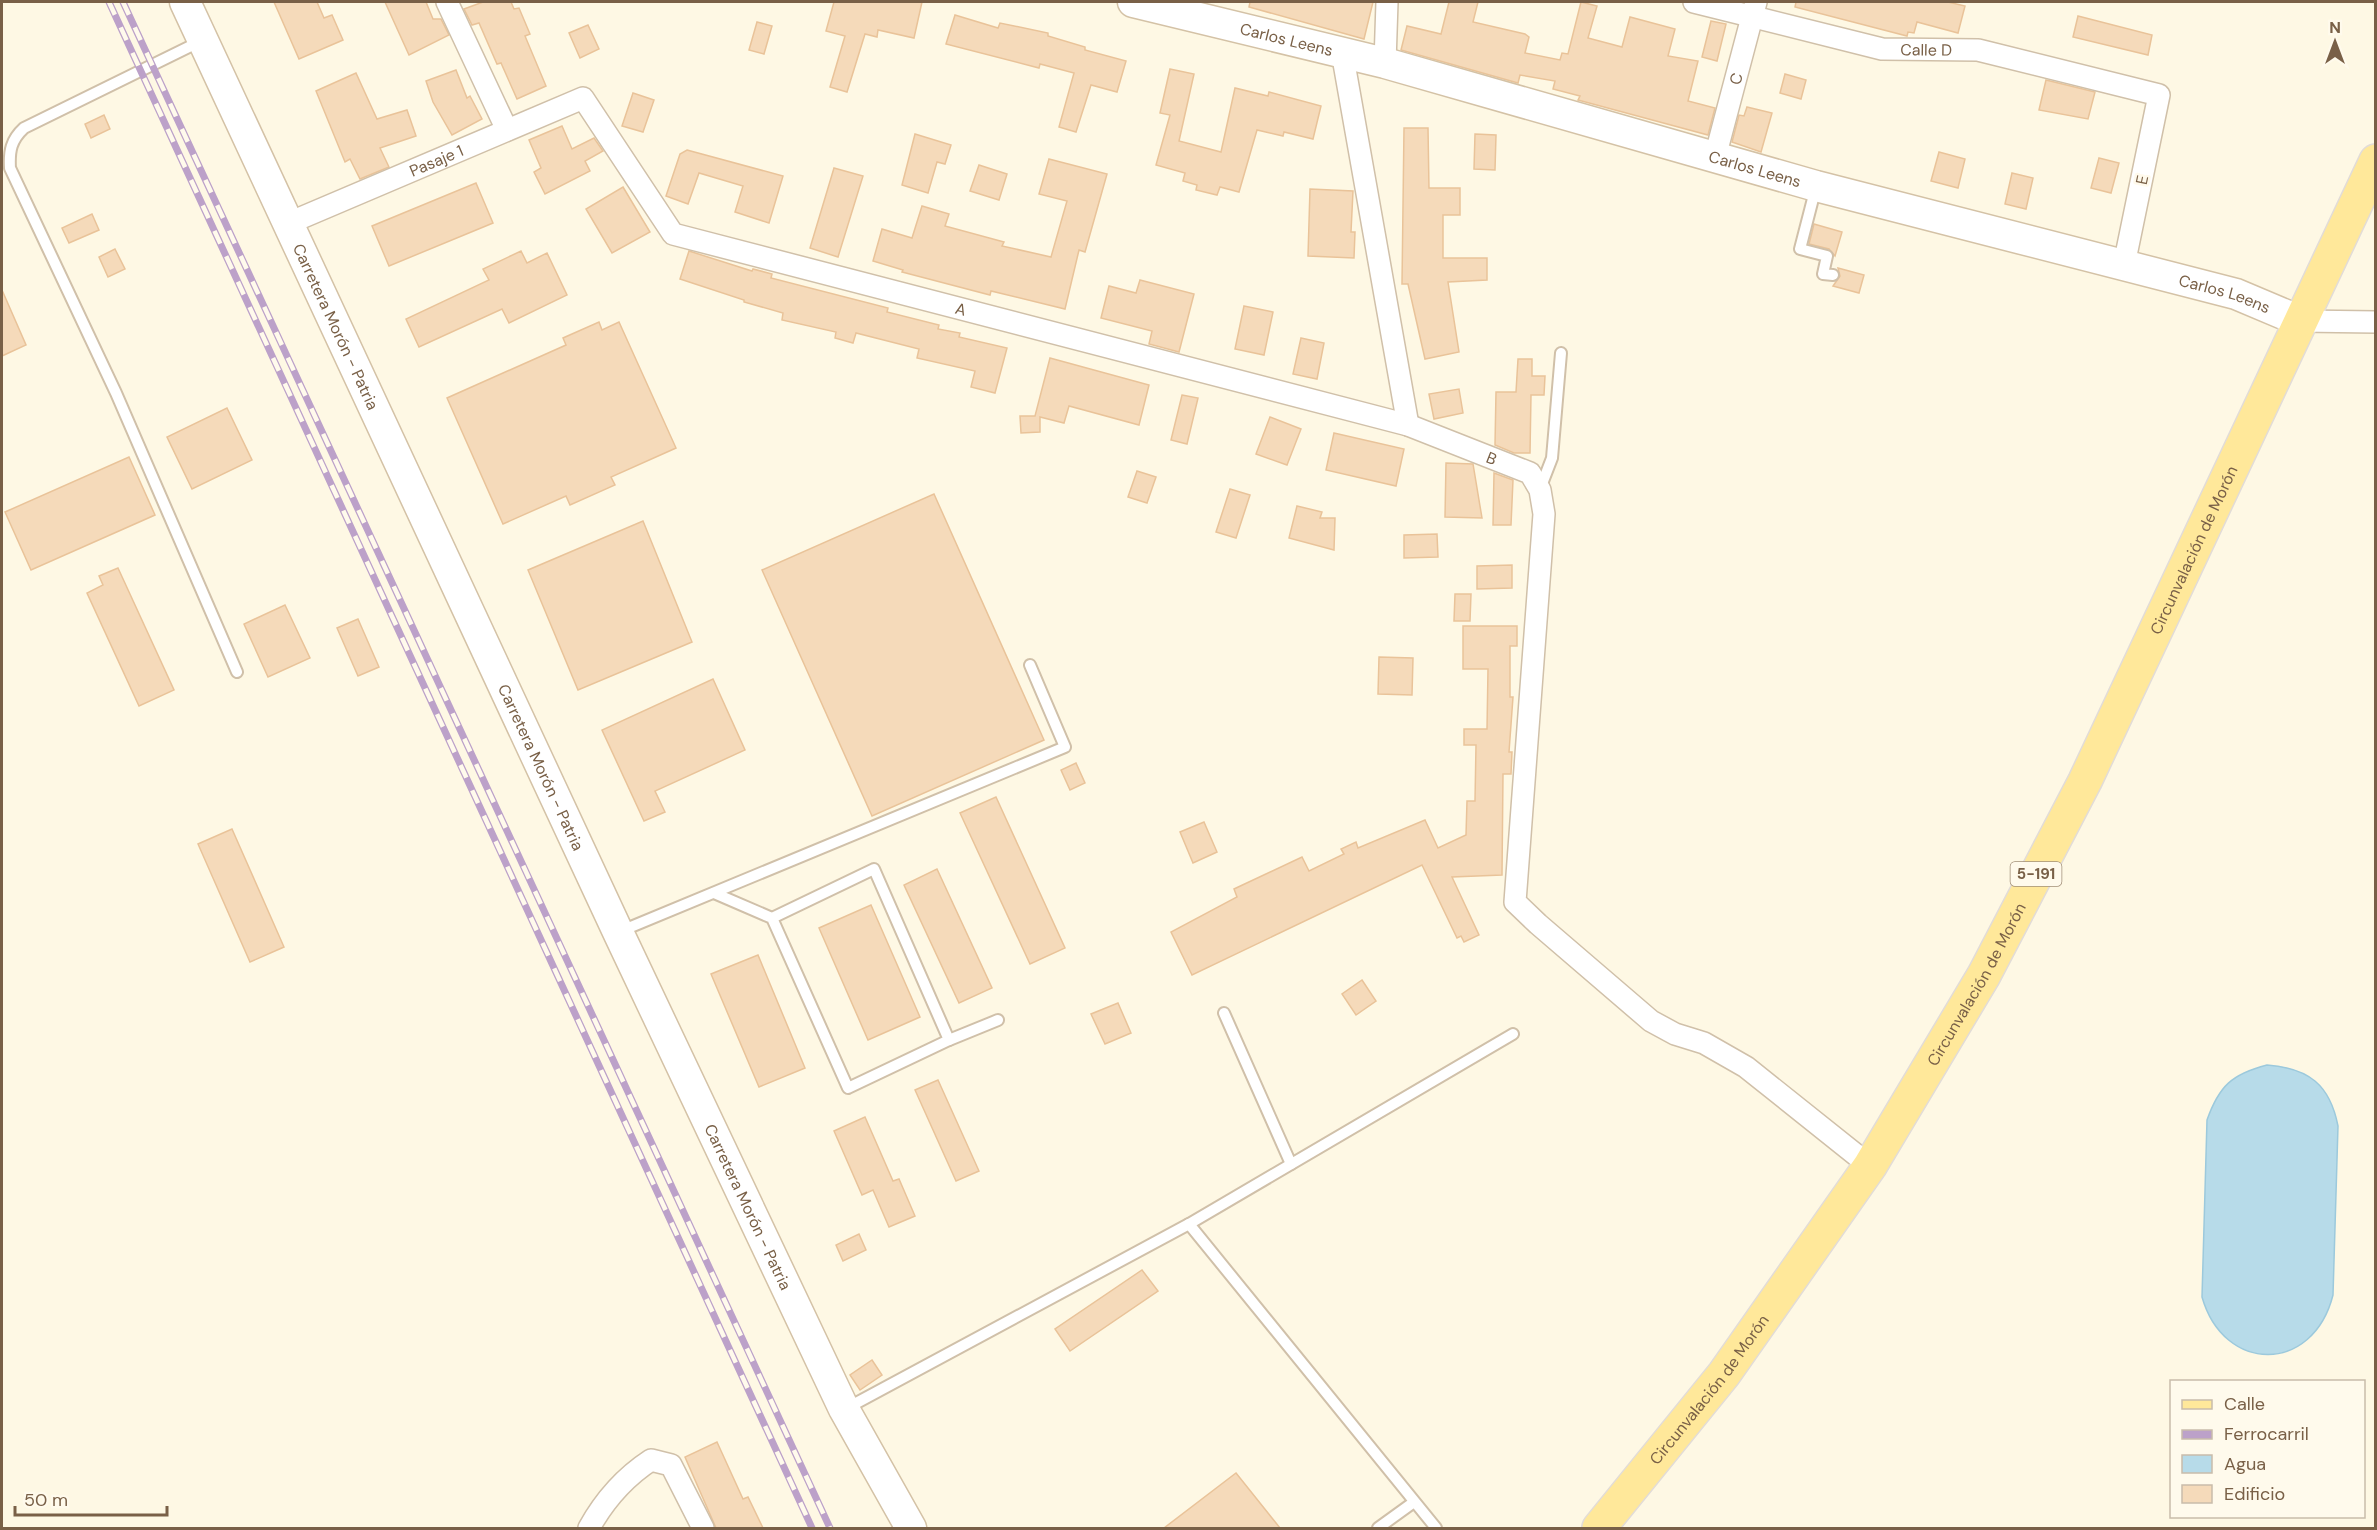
<svg xmlns="http://www.w3.org/2000/svg" width="2377" height="1530" viewBox="0 0 2377 1530" font-family="'DM Sans',sans-serif">
  <style>
    .water { fill: #b7dbe9; stroke: #9cc9dc; stroke-width: 1.5 }
    .building { fill: #f5daba; stroke: #e9c399; stroke-width: 1.5 }
    .lines { fill: none; stroke-linecap: round; stroke-linejoin: round }
    .lane-casing { stroke: #d0c0a9; stroke-width: 14 }
    .street-casing { stroke: #d0c0a9; stroke-width: 24 }
    .secondary-casing { stroke: #d4c2a6; stroke-width: 33 }
    .primary-casing { stroke: #e2dcd7; stroke-width: 36 }
    .lane { stroke: #fff; stroke-width: 10 }
    .street { stroke: #fff; stroke-width: 21 }
    .secondary { stroke: #fff; stroke-width: 30 }
    .primary { stroke: #ffe89a; stroke-width: 33 }
    .rail-casing { stroke: #bca1c9; stroke-width: 7 }
    .rail { stroke: #fffaec; stroke-width: 4.5; stroke-dasharray: 14; stroke-linecap: butt }
    .labels { text-anchor: middle; dominant-baseline: central; stroke-width: 5; stroke-linejoin: round; paint-order: stroke }
    .shield { fill: #fffaec; stroke: #a18e78; stroke-width: 1.5 }
    .shield-label { font-size: 15px; font-weight: bold; fill: #796047 }
    .street-label { font-size: 16px; fill: #796047; stroke: #fffaec }
  </style>
  <rect width="100%" height="100%" fill="#fef8e4"/>
  <path class="water" d="M2267,1065C2309,1068 2330,1085 2338,1126L2333,1295C2313,1374 2224,1374 2202,1297L2207,1120C2219,1086 2232,1074 2267,1065Z"/>
  <g class="building">
    <polygon points="274,2 317,2 324,18 332,15 343,40 299,59"/>
    <polygon points="385,2 426,2 433,19 441,19 449,35 409,55"/>
    <polygon points="483,2 511,2 514,9 519,8 530,34 525,36 546,86 517,99 501,63 497,64 479,23 472,25 464,9"/>
    <polygon points="834,2 922,2 914,38 878,30 877,37 865,34 847,92 830,87 845,36 826,31"/>
    <polygon points="1250,2 1373,2 1364,39 1249,7"/>
    <polygon points="1449,2 1478,2 1473,22 1525,34 1529,37 1525,53 1560,60 1562,53 1568,54 1581,2 1597,6 1588,38 1622,47 1630,17 1675,29 1668,56 1698,61 1688,101 1715,108 1708,135 1578,100 1580,96 1553,89 1555,81 1520,75 1518,83 1401,50 1407,26 1441,34"/>
    <polygon points="1796,2 1948,2 1965,6 1958,33 1917,22 1914,33 1908,32 1907,36 1795,7"/>
    <polygon points="955,15 998,28 1000,23 1048,33 1048,36 1085,47 1085,50 1126,61 1117,92 1091,85 1076,132 1059,127 1074,73 1040,64 1039,68 946,44"/>
    <polygon points="2078,16 2152,35 2148,55 2073,37"/>
    <polygon points="1711,21 1726,24 1717,61 1702,57"/>
    <polygon points="757,22 772,26 764,54 749,50"/>
    <polygon points="588,25 599,49 580,58 569,33"/>
    <polygon points="1170,69 1194,74 1179,141 1221,152 1235,88 1268,96 1269,92 1321,106 1313,139 1284,132 1283,136 1257,130 1239,192 1220,187 1217,195 1196,190 1197,185 1183,181 1185,173 1156,165 1170,115 1160,113"/>
    <polygon points="456,70 467,98 470,96 482,119 452,135 433,102 426,81"/>
    <polygon points="356,73 377,119 407,110 416,136 380,148 389,167 360,179 350,159 345,162 316,91"/>
    <polygon points="1785,74 1806,80 1801,99 1780,93"/>
    <polygon points="2046,80 2095,92 2088,119 2039,110"/>
    <polygon points="633,93 654,100 643,132 622,126"/>
    <polygon points="1747,107 1772,113 1761,152 1732,142 1739,115 1744,116"/>
    <polygon points="104,115 110,129 91,138 85,124"/>
    <polygon points="562,126 572,149 594,138 603,151 585,161 590,171 545,194 534,172 541,168 529,140"/>
    <polygon points="1404,128 1428,128 1429,188 1460,188 1460,215 1443,215 1443,258 1487,258 1487,280 1448,282 1459,352 1425,359 1408,284 1402,284"/>
    <polygon points="915,134 951,145 945,164 937,162 928,193 902,185"/>
    <polygon points="1475,134 1496,135 1495,170 1474,169"/>
    <polygon points="687,150 783,176 769,223 735,212 743,186 699,173 688,204 666,196 680,154"/>
    <polygon points="1939,152 1965,159 1958,188 1931,181"/>
    <polygon points="2099,158 2119,163 2111,193 2091,188"/>
    <polygon points="1049,159 1107,174 1085,252 1079,250 1065,309 991,291 990,295 902,272 903,270 873,261 882,229 912,238 922,206 949,214 945,226 1004,242 1002,246 1051,257 1067,201 1039,194"/>
    <polygon points="979,165 1007,174 999,200 970,191"/>
    <polygon points="834,168 863,176 838,257 810,248"/>
    <polygon points="2012,173 2033,178 2026,209 2005,204"/>
    <polygon points="476,183 493,223 389,266 372,226"/>
    <polygon points="623,187 650,232 612,253 586,209"/>
    <polygon points="1310,189 1353,191 1351,232 1355,232 1354,258 1308,256"/>
    <polygon points="92,214 99,230 69,243 62,228"/>
    <polygon points="1814,224 1842,232 1835,256 1829,249 1809,244"/>
    <polygon points="115,249 125,269 108,277 99,257"/>
    <polygon points="521,251 527,263 547,253 567,295 509,323 502,309 419,347 406,319 489,280 483,269"/>
    <polygon points="689,251 752,271 753,269 772,274 771,278 888,308 887,312 939,325 938,329 960,333 959,337 1007,348 995,393 971,387 975,371 917,358 919,349 856,333 853,343 835,338 836,332 782,320 783,313 744,302 744,300 680,279"/>
    <polygon points="1838,268 1864,275 1859,293 1833,286 1840,276"/>
    <polygon points="1140,280 1194,294 1179,352 1149,344 1152,331 1101,318 1109,286 1136,293"/>
    <polygon points="2,290 26,345 2,356"/>
    <polygon points="1244,306 1273,312 1264,355 1235,349"/>
    <polygon points="599,322 602,330 619,322 676,448 611,477 615,485 570,505 566,496 503,524 447,398 566,345 563,338"/>
    <polygon points="1301,338 1324,343 1317,379 1293,374"/>
    <polygon points="1050,358 1149,385 1139,425 1069,406 1064,423 1040,417 1040,432 1021,433 1020,416 1035,416"/>
    <polygon points="1518,359 1532,359 1532,376 1545,376 1544,395 1531,395 1530,453 1514,453 1495,445 1496,392 1516,392"/>
    <polygon points="1459,389 1463,413 1434,419 1429,394"/>
    <polygon points="1182,395 1198,398 1187,444 1171,440"/>
    <polygon points="227,408 252,460 192,489 167,437"/>
    <polygon points="1270,417 1301,429 1287,465 1256,454"/>
    <polygon points="1334,433 1404,449 1396,486 1326,470"/>
    <polygon points="129,457 155,515 31,570 5,512"/>
    <polygon points="1446,463 1473,464 1482,518 1445,517"/>
    <polygon points="1137,471 1156,477 1147,503 1128,497"/>
    <polygon points="1494,473 1513,480 1511,525 1493,525"/>
    <polygon points="1230,489 1250,495 1236,538 1216,532"/>
    <polygon points="934,494 1044,740 872,816 762,570"/>
    <polygon points="1297,506 1322,512 1320,518 1335,518 1334,550 1289,538"/>
    <polygon points="643,521 692,642 578,690 528,570"/>
    <polygon points="1437,534 1438,557 1404,558 1404,535"/>
    <polygon points="1512,565 1512,588 1477,589 1477,566"/>
    <polygon points="118,568 174,690 139,706 87,593 103,585 99,576"/>
    <polygon points="1455,594 1471,594 1470,621 1454,621"/>
    <polygon points="285,605 310,658 268,677 244,624"/>
    <polygon points="358,619 379,667 358,676 337,628"/>
    <polygon points="1463,626 1517,626 1517,646 1510,646 1510,697 1513,697 1509,752 1512,752 1511,774 1503,774 1502,875 1452,877 1479,935 1464,942 1461,936 1457,938 1422,865 1192,975 1171,932 1237,897 1234,889 1302,857 1309,871 1344,854 1341,849 1356,842 1358,848 1425,820 1438,848 1466,835 1467,801 1475,801 1476,745 1464,745 1464,729 1487,729 1488,669 1463,669"/>
    <polygon points="1379,657 1413,658 1412,695 1378,694"/>
    <polygon points="713,679 745,750 655,791 665,812 644,821 602,730"/>
    <polygon points="1076,763 1085,783 1070,790 1061,770"/>
    <polygon points="996,797 1065,948 1030,964 960,813"/>
    <polygon points="1204,822 1217,852 1193,863 1180,832"/>
    <polygon points="232,829 284,947 250,962 198,844"/>
    <polygon points="937,869 992,988 959,1003 904,885"/>
    <polygon points="871,905 920,1017 868,1040 819,928"/>
    <polygon points="758,955 805,1068 759,1087 711,974"/>
    <polygon points="1362,980 1376,1001 1356,1015 1342,994"/>
    <polygon points="1118,1003 1131,1033 1105,1044 1091,1014"/>
    <polygon points="938,1080 979,1171 956,1181 915,1090"/>
    <polygon points="865,1117 893,1181 899,1179 915,1216 889,1227 873,1190 862,1195 834,1131"/>
    <polygon points="859,1234 866,1250 843,1261 836,1245"/>
    <polygon points="1142,1270 1158,1291 1070,1351 1055,1329"/>
    <polygon points="872,1360 882,1375 860,1390 850,1375"/>
    <polygon points="717,1442 743,1499 748,1497 763,1528 716,1528 685,1457"/>
    <polygon points="1236,1473 1280,1528 1164,1528"/>
  </g>
  <g class="lines">
    <defs>
      <g id="lane">
        <path d="M201,41L24,128C11,140 9,151 10,168L116,393L237,672"/>
        <polyline points="1816,187 1800,249 1827,256 1823,274 1833,275"/>
        <polyline points="1540,489 1552,458 1561,353"/>
        <polyline points="714,893 772,918 848,1088 949,1040 874,869 772,918"/>
        <polyline points="621,931 1065,747 1030,665"/>
        <polyline points="1224,1013 1291,1164"/>
        <polyline points="949,1040 998,1020"/>
        <polyline points="1189,1224 1436,1528"/>
        <polyline points="847,1408 1189,1224 1513,1034"/>
        <polyline points="1378,1528 1414,1502"/>
      </g>
      <g id="street">
        <polyline points="447,2 507,130"/>
        <path id="s1" d="M1694,2L1882,49L1978,50L2159,95L2124,265"/>
        <polyline points="1342,52 1408,425"/>
        <polyline points="1385,63 1387,2"/>
        <path id="s2" d="M1715,157L1756,2"/>
        <path id="s3" d="M289,223L583,98L673,234L1408,425L1530,473L1540,490L1544,514L1515,902L1538,924L1651,1021L1675,1034L1704,1043L1746,1067L1870,1166"/>
        <polyline points="2300,321 2376,322"/>
        <path d="M589,1528C604,1501 625,1477 651,1460L671,1465L703,1528"/>
      </g>
      <g id="secondary">
        <path id="s4" d="M185,2L618,932L844,1409L911,1528"/>
        <path id="s5" d="M1133,2L1385,63L1816,186L2236,294L2300,321"/>
      </g>
      <g id="primary">
        <path id="s6" d="M1599,1528L1724,1374L1870,1166L1984,975L2085,781L2376,161"/>
      </g>
    </defs>
    <use href="#lane" class="lane-casing"/>
    <use href="#street" class="street-casing"/>
    <use href="#secondary" class="secondary-casing"/>
    <use href="#primary" class="primary-casing"/>
    <use href="#lane" class="lane"/>
    <use href="#street" class="street"/>
    <use href="#secondary" class="secondary"/>
    <use href="#primary" class="primary"/>
    <defs>
      <g id="rail">
        <polyline points="109,2 812,1528"/>
        <polyline points="123,2 830,1528"/>
      </g>
    </defs>
    <use href="#rail" class="rail-casing"/>
    <use href="#rail" class="rail"/>
  </g>
  <g class="labels">
    <rect class="shield" x="2010.5" y="862" width="51" height="24" rx="4.5"/>
    <g class="shield-label">
      <text x="2036" y="874">5-191</text>
    </g>
    <g class="street-label">
      <text stroke="none"><textPath href="#s5" startOffset="158">Carlos Leens</textPath></text>
      <text stroke="none"><textPath href="#s1" startOffset="238">Calle D</textPath></text>
      <text stroke="none"><textPath href="#s2" startOffset="81">C</textPath></text>
      <text stroke="none"><textPath href="#s3" startOffset="160">Pasaje 1</textPath></text>
      <text stroke="none"><textPath href="#s5" startOffset="644">Carlos Leens</textPath></text>
      <text transform="translate(2142 180) rotate(-78)">E</text>
      <text stroke="none"><textPath href="#s5" startOffset="1130">Carlos Leens</textPath></text>
      <text stroke="none"><textPath href="#s3" startOffset="780">A</textPath></text>
      <text stroke="none"><textPath href="#s4" startOffset="358">Carretera Morón - Patria</textPath></text>
      <text stroke="none"><textPath href="#s3" startOffset="1332">B</textPath></text>
      <text stroke="none"><textPath href="#s6" startOffset="1149">Circunvalación de Morón</textPath></text>
      <text stroke="none"><textPath href="#s4" startOffset="844">Carretera Morón - Patria</textPath></text>
      <text stroke="none"><textPath href="#s6" startOffset="663">Circunvalación de Morón</textPath></text>
      <text stroke="none"><textPath href="#s4" startOffset="1330">Carretera Morón - Patria</textPath></text>
      <text stroke="none"><textPath href="#s6" startOffset="177">Circunvalación de Morón</textPath></text>
    </g>
  </g>
  <rect width="2377" height="1530" fill="none" stroke="#796047" stroke-width="6"/>
  <rect x="2170" y="1380" width="195" height="138" fill="#fffaec" stroke="#c9bcaa" stroke-width="1.5"/>
  <rect x="2182" y="1400" width="30" height="9" fill="#ffe89a" stroke="#c9bcaa" stroke-width="1.5"/>
  <text x="2224" y="1410" font-size="18" fill="#796047">Calle</text>
  <rect x="2182" y="1430" width="30" height="9" fill="#bca1c9" stroke="#c9bcaa" stroke-width="1.5"/>
  <text x="2224" y="1440" font-size="18" fill="#796047">Ferrocarril</text>
  <rect x="2182" y="1455" width="30" height="18" fill="#b7dbe9" stroke="#c9bcaa" stroke-width="1.5"/>
  <text x="2224" y="1470" font-size="18" fill="#796047">Agua</text>
  <rect x="2182" y="1485" width="30" height="18" fill="#f5daba" stroke="#c9bcaa" stroke-width="1.5"/>
  <text x="2224" y="1500" font-size="18" fill="#796047">Edificio</text>
  <g transform="translate(2335 42)" stroke="#fffaec" stroke-width="4.5" paint-order="stroke">
  <path d="M0-4.5L10 22L0 15L-10 22Z" fill="#796047"/>
  <text y="-9" font-size="16" font-weight="bold" text-anchor="middle" fill="#796047">N</text>
  </g>
  <path d="M15 1506v9h152v-9" fill="none" stroke="#796047" stroke-width="3"/>
  <text x="24" y="1506" font-size="18" fill="#796047" stroke="#fffaec" stroke-width="4.5" paint-order="stroke">50 m</text>
</svg>
